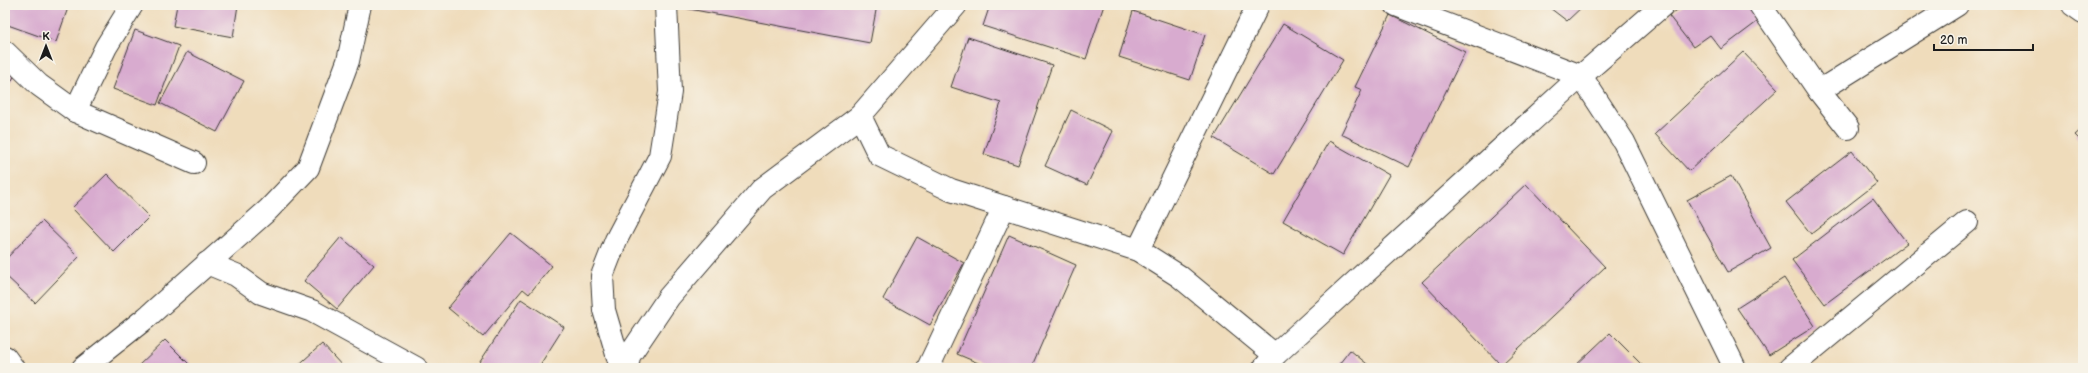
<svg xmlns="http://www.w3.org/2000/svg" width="2088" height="373" viewBox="0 0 2088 373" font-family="'Balsamiq Sans',sans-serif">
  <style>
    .building { fill: #d8abcf }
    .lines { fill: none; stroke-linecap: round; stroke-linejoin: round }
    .minor-casing { stroke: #3c3934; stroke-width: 24 }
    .minor { stroke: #fff; stroke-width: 22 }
  </style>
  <rect width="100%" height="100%" fill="#f7f3e8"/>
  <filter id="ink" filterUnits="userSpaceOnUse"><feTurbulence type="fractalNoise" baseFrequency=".025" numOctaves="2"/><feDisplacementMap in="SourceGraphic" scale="8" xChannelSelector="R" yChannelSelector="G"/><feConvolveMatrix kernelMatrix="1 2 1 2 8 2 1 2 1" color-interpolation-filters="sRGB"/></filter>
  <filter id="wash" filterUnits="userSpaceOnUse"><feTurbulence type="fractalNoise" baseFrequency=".012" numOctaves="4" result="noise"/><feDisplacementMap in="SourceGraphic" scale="16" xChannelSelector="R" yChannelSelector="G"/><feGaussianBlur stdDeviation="0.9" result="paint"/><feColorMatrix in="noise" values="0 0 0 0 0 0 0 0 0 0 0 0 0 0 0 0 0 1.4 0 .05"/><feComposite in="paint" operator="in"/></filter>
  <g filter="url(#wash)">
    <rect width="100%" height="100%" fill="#efdcbb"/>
    <g id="blocks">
      <g class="building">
        <polygon points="7,5 69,5 56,42 5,24"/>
        <polygon points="177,5 238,5 233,37 173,26"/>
        <polygon points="685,5 877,5 870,43 684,8"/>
        <polygon points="990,5 1104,5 1086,59 983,26"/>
        <polygon points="1546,5 1584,5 1567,21"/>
        <polygon points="1684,5 1750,5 1761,19 1721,49 1710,35 1693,47 1669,16"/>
        <polygon points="1133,11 1205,35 1190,80 1119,57"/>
        <polygon points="1390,15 1465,52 1409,167 1341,134 1362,90 1355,87"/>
        <polygon points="1283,24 1343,60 1274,174 1214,138"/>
        <polygon points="135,30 179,46 157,105 113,89"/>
        <polygon points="968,37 1052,65 1018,165 984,154 1001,103 951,87"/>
        <polygon points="187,52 244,81 217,132 160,103"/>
        <polygon points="1743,52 1778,89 1689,171 1655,134"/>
        <polygon points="5,69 15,75 5,92"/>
        <polygon points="1071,110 1113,131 1087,185 1045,166"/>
        <polygon points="2083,128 2083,143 2075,135"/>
        <polygon points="1329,141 1389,175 1343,255 1283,221"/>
        <polygon points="1852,151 1877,183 1811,234 1786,202"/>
        <polygon points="107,174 149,217 114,252 72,208"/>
        <polygon points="1731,176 1771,248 1728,272 1687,200"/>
        <polygon points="1526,184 1605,267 1501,365 1422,282"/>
        <polygon points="1873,198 1907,243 1825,304 1792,260"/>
        <polygon points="42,221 79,257 35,303 5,275 5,260"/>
        <polygon points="511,233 552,266 529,294 523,289 483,337 448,308"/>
        <polygon points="1009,235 1076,265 1031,368 990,368 957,354"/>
        <polygon points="341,237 374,265 337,309 304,281"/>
        <polygon points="917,237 964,263 930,325 883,299"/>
        <polygon points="1784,278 1815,326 1769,355 1737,308"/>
        <polygon points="521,299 564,327 538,368 476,368"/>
        <polygon points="1610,333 1645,368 1573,368"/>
        <polygon points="165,340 193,368 136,368"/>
        <polygon points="322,344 344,368 295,368"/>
        <polygon points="1350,350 1372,368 1336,368"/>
      </g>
    </g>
  </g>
  <g filter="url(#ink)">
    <use href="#blocks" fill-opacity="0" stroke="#3c3934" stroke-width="1"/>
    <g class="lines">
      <defs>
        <g id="minor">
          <polyline points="1396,5 1581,76 1624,142 1735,368"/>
          <polyline points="1760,5 1819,91 1848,128"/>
          <polyline points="2073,5 2083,12"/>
          <polyline points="5,52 39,85 75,111 194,163"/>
          <polyline points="1819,91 1957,5"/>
          <polyline points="75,111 106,47 132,5"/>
          <polyline points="860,116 879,155 951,190 1138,250 1179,276 1275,355"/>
          <polyline points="1138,250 1258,5"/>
          <polyline points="207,263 236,275 261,293 312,311 416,368"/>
          <polyline points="5,357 13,368"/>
          <polyline points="83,368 146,318 268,210 308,168 348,61 360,5"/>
          <polyline points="621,368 604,310 602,276 616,240 660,156 670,92 666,5"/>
          <polyline points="627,368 629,356 669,297 762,189 860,116 956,5"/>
          <polyline points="928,368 1004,207"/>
          <polyline points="1264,368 1275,355 1581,76 1663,5"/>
          <polyline points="1790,368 1967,222"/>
        </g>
      </defs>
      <use href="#minor" class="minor-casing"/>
      <use href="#minor" class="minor"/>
    </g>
  </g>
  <rect width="2088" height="373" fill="none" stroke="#f7f3e8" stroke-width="20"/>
  <g transform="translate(46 46)" stroke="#f7f3e8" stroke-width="3" paint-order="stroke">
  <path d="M0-3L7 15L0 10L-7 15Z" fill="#1c1c1c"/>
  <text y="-6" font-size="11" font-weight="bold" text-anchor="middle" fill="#1c1c1c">K</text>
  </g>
  <path d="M1934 44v6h99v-6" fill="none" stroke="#1c1c1c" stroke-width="2"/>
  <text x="1940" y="44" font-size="12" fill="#1c1c1c" stroke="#f7f3e8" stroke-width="3" paint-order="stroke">20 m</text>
</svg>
